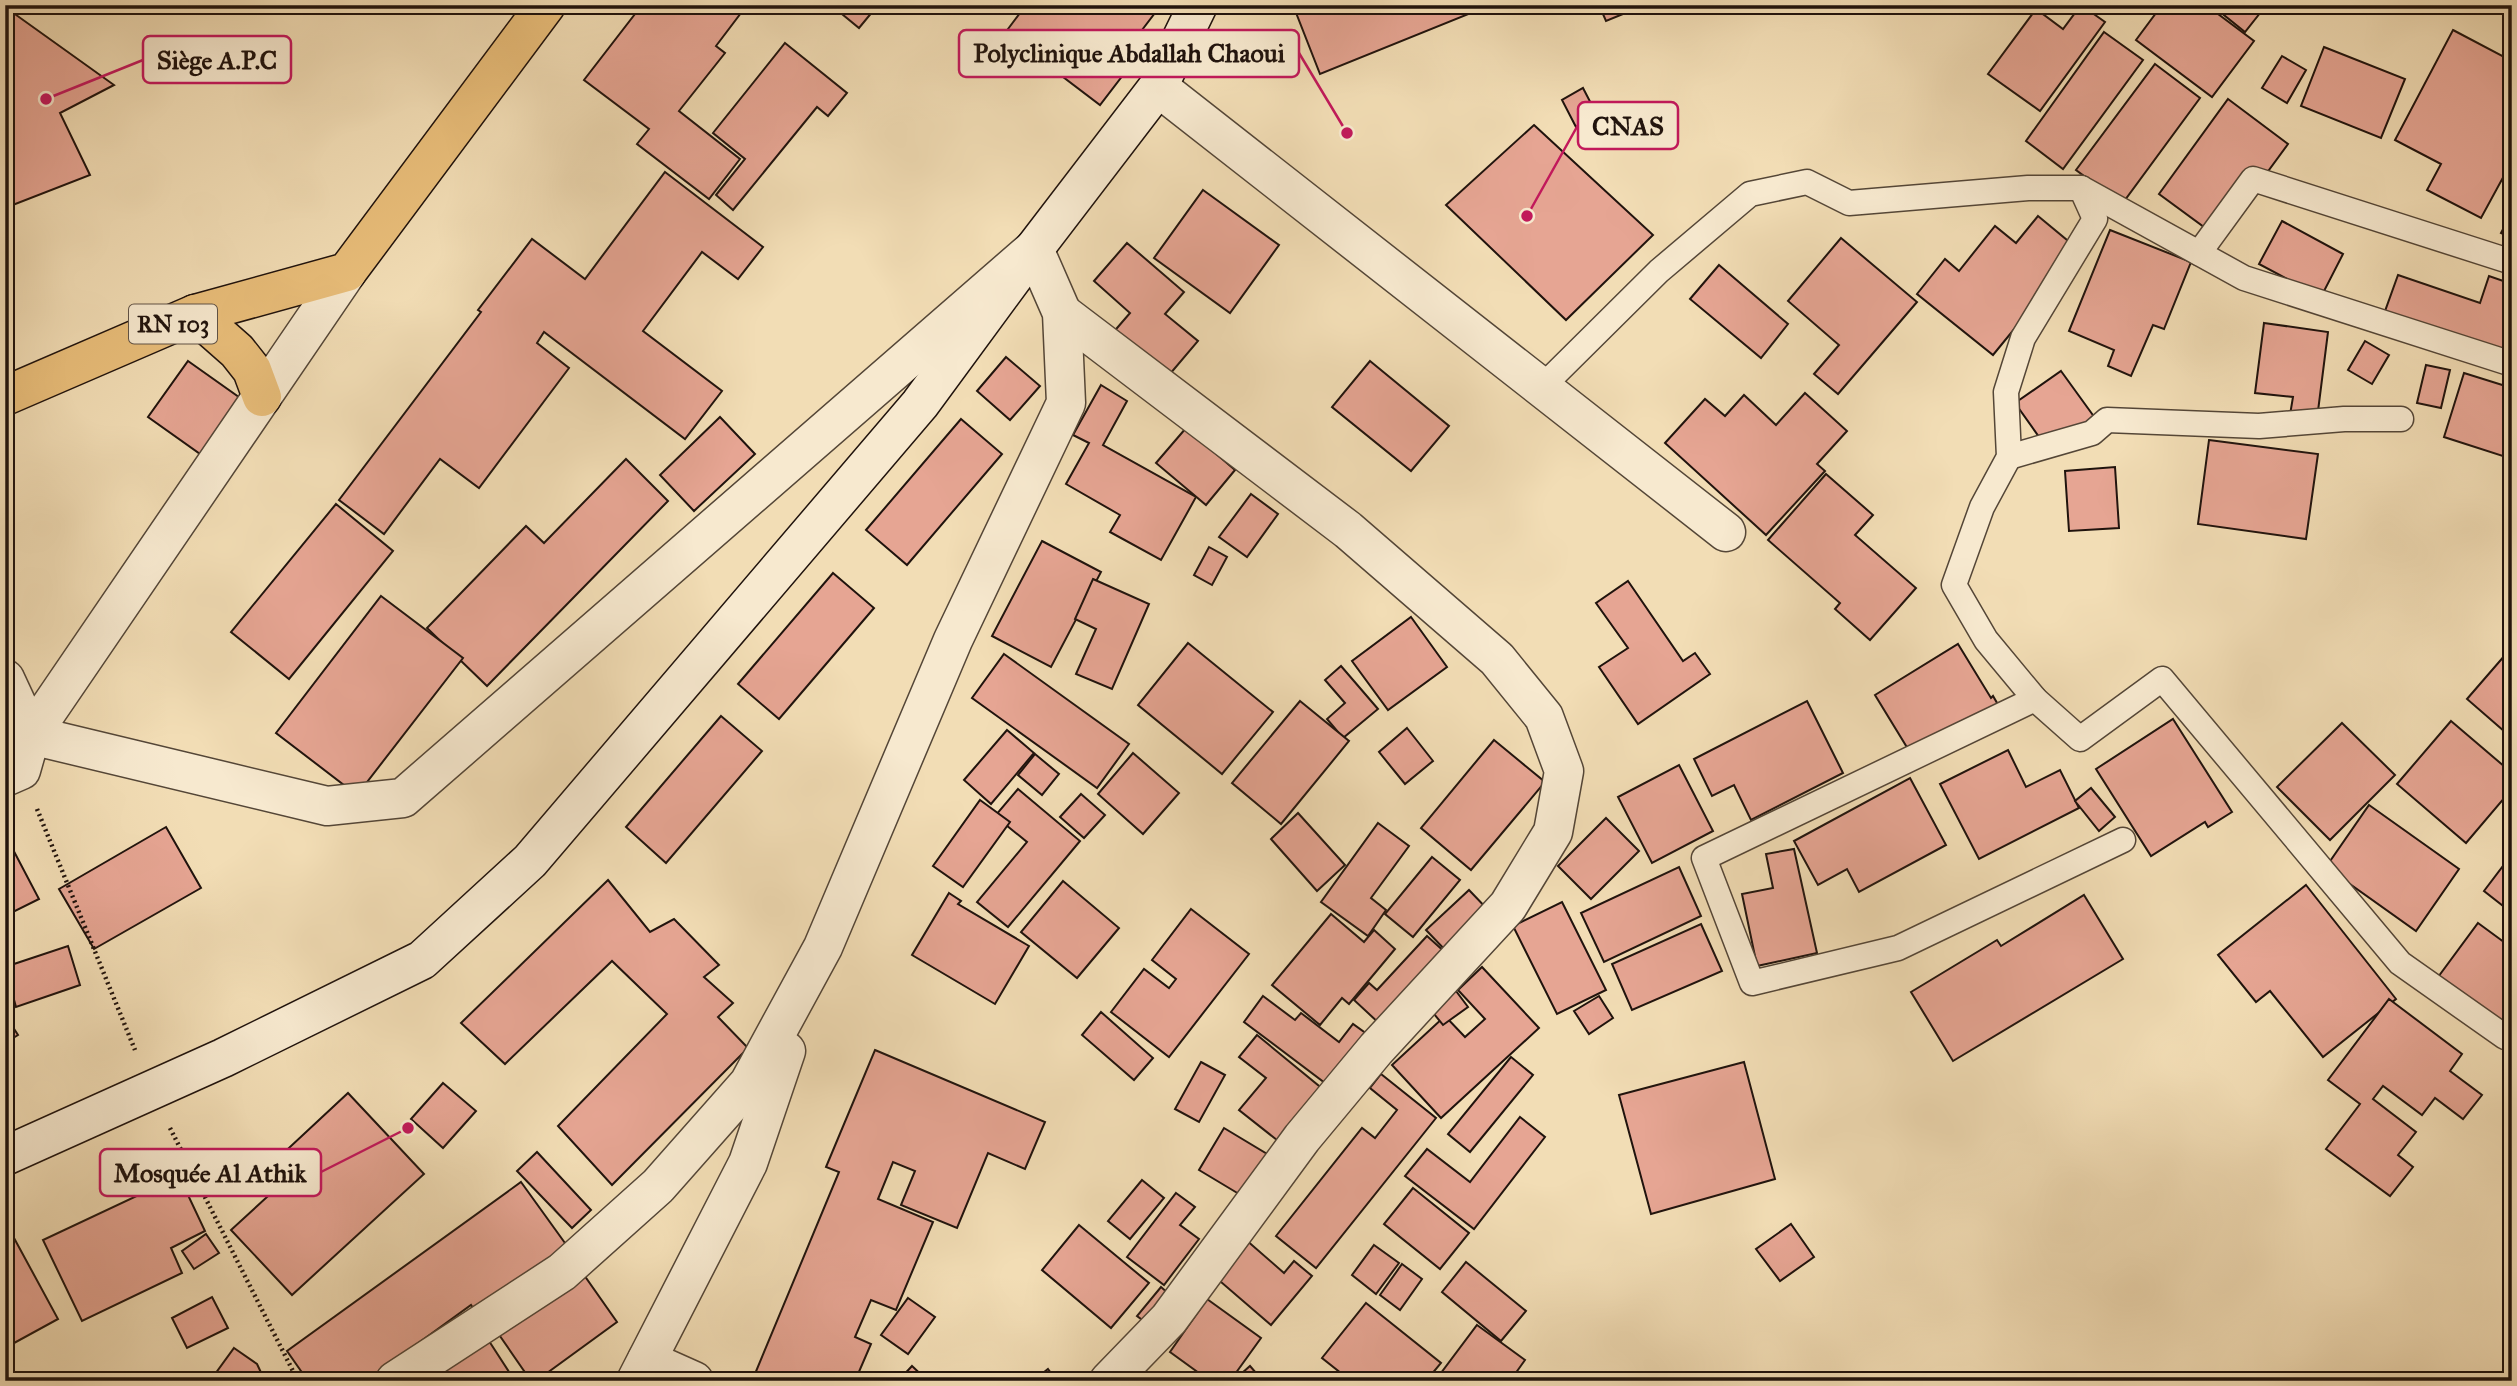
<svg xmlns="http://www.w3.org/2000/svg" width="2517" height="1386" viewBox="0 0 2517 1386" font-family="'IM FELL Great Primer',serif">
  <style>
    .building { fill: #e6a593; stroke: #20130d; stroke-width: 2 }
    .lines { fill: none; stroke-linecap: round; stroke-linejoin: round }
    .lane-casing { stroke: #544637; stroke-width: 27 }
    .street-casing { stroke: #544637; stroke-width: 41 }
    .secondary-casing { stroke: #20130d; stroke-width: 41 }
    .primary-casing { stroke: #20130d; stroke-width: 41 }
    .path { stroke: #20130d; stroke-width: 4.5; stroke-dasharray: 2 3.5; stroke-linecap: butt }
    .lane { stroke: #f7e9cf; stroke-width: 24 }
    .street { stroke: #f7e9cf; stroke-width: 38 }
    .secondary { stroke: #f7e9cf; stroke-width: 38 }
    .primary { stroke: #e9be7a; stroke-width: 38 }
    .labels { text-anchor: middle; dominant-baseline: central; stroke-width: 5; stroke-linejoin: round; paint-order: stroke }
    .shield { fill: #f7e9cf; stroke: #605347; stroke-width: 2 }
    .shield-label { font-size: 23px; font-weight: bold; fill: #20130d }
    .leader { fill: none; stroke: #c2185b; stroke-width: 2.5 }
    .callout-dot { fill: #c2185b; stroke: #f7e9cf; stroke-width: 2.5 }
    .callout { fill: #f7e9cf; stroke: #c2185b; stroke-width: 2.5 }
    .callout-label { font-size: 26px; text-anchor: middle; font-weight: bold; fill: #20130d }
  </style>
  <rect width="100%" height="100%" fill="#f2ddb5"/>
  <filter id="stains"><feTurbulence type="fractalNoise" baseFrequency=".00286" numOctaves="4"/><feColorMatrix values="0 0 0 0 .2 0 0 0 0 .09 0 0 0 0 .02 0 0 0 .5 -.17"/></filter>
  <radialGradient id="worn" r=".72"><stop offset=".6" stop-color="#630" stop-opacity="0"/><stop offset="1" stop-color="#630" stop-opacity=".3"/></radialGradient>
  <g class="building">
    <polygon points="642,5 747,5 716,46 725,53 679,111 740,159 709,199 637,144 649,129 584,80"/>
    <polygon points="831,5 878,5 859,28"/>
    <polygon points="1026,5 1161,5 1123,55 1133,62 1100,105 1005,33"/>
    <polygon points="1293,5 1468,5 1471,13 1320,74"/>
    <polygon points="1599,5 1645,5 1606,21"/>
    <polygon points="2081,5 2105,22 2040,111 1988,74 2036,9 2063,29"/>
    <polygon points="2162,5 2206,5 2254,41 2212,97 2136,40"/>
    <polygon points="2224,5 2260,5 2264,8 2245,32 2219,11"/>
    <polygon points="5,7 114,85 60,113 90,175 5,208"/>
    <polygon points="2453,30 2512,61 2512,161 2481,218 2427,190 2441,164 2395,140"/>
    <polygon points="2104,32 2143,60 2063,169 2026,141"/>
    <polygon points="785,43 847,93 828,116 817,107 733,210 716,195 745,159 713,133"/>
    <polygon points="2324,47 2405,79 2381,138 2301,106"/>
    <polygon points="2282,56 2306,70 2287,103 2262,88"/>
    <polygon points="2155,64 2200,98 2122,204 2076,170"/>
    <polygon points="1583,88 1597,115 1576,127 1562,100"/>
    <polygon points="2228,99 2288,144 2219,238 2159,194"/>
    <polygon points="1534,125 1653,235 1566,320 1446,205"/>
    <polygon points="665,172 763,247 738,279 702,252 643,331 722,391 685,439 544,332 537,343 569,368 479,488 440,459 384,534 339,500 481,312 478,310 532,239 585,279"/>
    <polygon points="1203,190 1279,245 1230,313 1154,258"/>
    <polygon points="2512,212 2512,238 2501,233"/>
    <polygon points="2038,216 2079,250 1993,355 1917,294 1945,259 1959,271 1995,226 2016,243"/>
    <polygon points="2282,221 2343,254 2321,297 2259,264"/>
    <polygon points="2110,230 2191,262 2164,329 2153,325 2131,376 2108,366 2114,350 2069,331"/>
    <polygon points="1841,238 1917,302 1838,394 1814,374 1839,345 1788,301"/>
    <polygon points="1127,243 1184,292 1165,314 1198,341 1164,381 1111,335 1130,313 1094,281"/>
    <polygon points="1719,265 1788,324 1761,358 1690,299"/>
    <polygon points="2398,275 2480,303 2489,276 2512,284 2512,358 2384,314"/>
    <polygon points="2264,323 2328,332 2317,419 2290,415 2293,397 2255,393"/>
    <polygon points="2365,341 2389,355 2372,384 2348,370"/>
    <polygon points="1006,357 1040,386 1010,420 977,391"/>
    <polygon points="188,361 243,400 203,456 148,417"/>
    <polygon points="1370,361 1449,426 1411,471 1332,407"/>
    <polygon points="2426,365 2450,370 2441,408 2417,403"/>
    <polygon points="2061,371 2095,418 2049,451 2015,403"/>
    <polygon points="2464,373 2512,388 2512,459 2444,437"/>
    <polygon points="1101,385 1127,401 1103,445 1196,497 1161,560 1110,532 1120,515 1066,484 1089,443 1073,435"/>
    <polygon points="1805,393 1847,431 1817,464 1825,471 1766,535 1665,443 1705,399 1725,416 1744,395 1776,425"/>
    <polygon points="720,417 755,454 694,511 660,475"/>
    <polygon points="961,419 1002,454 907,565 866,530"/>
    <polygon points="1186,428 1235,470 1206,505 1156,463"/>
    <polygon points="2209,440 2318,454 2306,539 2198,524"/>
    <polygon points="626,459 668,501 487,686 427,628 526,526 544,543"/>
    <polygon points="2115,467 2119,528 2069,531 2065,471"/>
    <polygon points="1826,474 1873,515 1855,535 1916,588 1870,640 1835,609 1840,603 1768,540"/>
    <polygon points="1251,494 1278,514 1247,557 1219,537"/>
    <polygon points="336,504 393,551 289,679 231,632"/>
    <polygon points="1042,541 1101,572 1051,667 992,636"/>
    <polygon points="1209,547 1227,557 1212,585 1194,575"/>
    <polygon points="833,573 874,608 779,719 738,684"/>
    <polygon points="1093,579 1149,604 1112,689 1076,674 1096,629 1075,619"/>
    <polygon points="1628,581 1683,661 1695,653 1710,674 1638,724 1599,667 1628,648 1596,603"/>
    <polygon points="381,596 463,658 357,795 276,733"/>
    <polygon points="1411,617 1447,667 1388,710 1352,661"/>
    <polygon points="1188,643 1273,712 1222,774 1138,705"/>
    <polygon points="1958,644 1991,698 1993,696 2004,715 1919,767 1875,695"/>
    <polygon points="2512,647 2512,738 2467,699"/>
    <polygon points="1004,654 1129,744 1097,788 972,698"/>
    <polygon points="1341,666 1378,709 1343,738 1327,719 1345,703 1325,680"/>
    <polygon points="1300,701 1349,741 1281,824 1232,783"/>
    <polygon points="1807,701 1843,773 1751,820 1734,785 1712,796 1694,759"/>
    <polygon points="721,716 762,751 666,863 626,827"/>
    <polygon points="2173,719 2232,812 2208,827 2205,822 2151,856 2096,769"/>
    <polygon points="2451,721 2512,773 2512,789 2466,843 2397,784"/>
    <polygon points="2342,723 2395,775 2330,840 2277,787"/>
    <polygon points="1407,728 1433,761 1405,784 1379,752"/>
    <polygon points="1007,730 1034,753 991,804 964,780"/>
    <polygon points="1494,740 1545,782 1471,870 1421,828"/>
    <polygon points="2008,750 2026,787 2060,770 2079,808 1979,859 1940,784"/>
    <polygon points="1133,753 1179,793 1143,834 1098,794"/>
    <polygon points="1035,754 1059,774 1042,795 1018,775"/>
    <polygon points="1679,765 1713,831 1652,863 1618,797"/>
    <polygon points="1910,778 1946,845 1859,892 1847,869 1818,885 1794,841"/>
    <polygon points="2091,788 2115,817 2099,831 2075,801"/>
    <polygon points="1018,789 1080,841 1008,927 977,902 1027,842 995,816"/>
    <polygon points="1081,794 1105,815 1084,838 1060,817"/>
    <polygon points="980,800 1010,822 963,887 933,866"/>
    <polygon points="2369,805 2459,869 2416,931 2326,867"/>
    <polygon points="1298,813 1345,865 1317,891 1271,839"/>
    <polygon points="1606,818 1639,851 1591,899 1558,866"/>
    <polygon points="1378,823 1409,846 1371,898 1386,910 1368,936 1321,902"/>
    <polygon points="166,827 201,888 94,949 59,889"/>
    <polygon points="8,840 39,899 5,916 5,841"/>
    <polygon points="1794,849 1817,953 1757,966 1742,894 1773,888 1766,854"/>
    <polygon points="1432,857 1460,880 1413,937 1385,914"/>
    <polygon points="2503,866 2512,873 2512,913 2484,891"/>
    <polygon points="1679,867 1701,916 1604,962 1581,913"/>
    <polygon points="608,880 650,932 674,919 719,965 704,977 733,1003 718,1017 748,1048 612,1185 558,1126 667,1014 612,961 505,1064 461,1023"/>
    <polygon points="1063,881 1119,928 1077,978 1021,932"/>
    <polygon points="2306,885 2396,999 2323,1057 2270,991 2256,1002 2218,955"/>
    <polygon points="1469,890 1491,913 1448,953 1426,930"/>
    <polygon points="949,893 961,901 958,904 1029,946 995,1004 912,955"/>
    <polygon points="2084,895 2123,959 1953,1061 1911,992 1997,940 2001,946"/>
    <polygon points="1562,902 1606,990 1557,1014 1513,926"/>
    <polygon points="1191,909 1249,954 1169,1057 1111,1012 1144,969 1169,988 1176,979 1152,960"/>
    <polygon points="1331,914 1364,942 1374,930 1395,949 1349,1004 1342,998 1320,1025 1272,985"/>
    <polygon points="2478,923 2512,948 2512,1049 2430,988"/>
    <polygon points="1701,924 1722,971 1632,1010 1612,964"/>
    <polygon points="1427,936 1447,954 1381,1025 1354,1000 1369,983 1377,990"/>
    <polygon points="68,946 80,985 16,1007 5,967"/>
    <polygon points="1482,967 1539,1028 1441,1118 1392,1065 1445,1016 1465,1037 1485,1019 1458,990"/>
    <polygon points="1456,991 1468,1007 1443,1025 1430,1009"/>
    <polygon points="1263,996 1295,1020 1301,1013 1339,1042 1353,1024 1371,1037 1333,1089 1244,1022"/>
    <polygon points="1599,996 1613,1018 1589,1034 1574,1011"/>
    <polygon points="2389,999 2462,1054 2450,1071 2482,1095 2463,1119 2435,1098 2422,1115 2383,1086 2373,1099 2416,1132 2398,1155 2413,1167 2390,1196 2326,1149 2360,1104 2328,1080"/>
    <polygon points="1101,1012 1153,1058 1134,1080 1082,1035"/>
    <polygon points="5,1015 18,1035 5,1043"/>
    <polygon points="1257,1035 1330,1095 1287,1148 1239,1110 1266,1078 1239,1057"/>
    <polygon points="875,1050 1045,1122 1025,1169 988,1153 957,1228 901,1205 915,1171 893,1162 878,1199 933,1222 896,1310 871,1300 855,1337 871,1344 855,1381 752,1381 839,1172 826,1167"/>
    <polygon points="1511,1057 1533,1075 1470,1152 1448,1134"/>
    <polygon points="1201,1062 1225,1075 1199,1122 1175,1109"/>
    <polygon points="1744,1062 1775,1179 1651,1214 1619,1095"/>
    <polygon points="1381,1074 1436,1118 1316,1268 1276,1236 1362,1128 1375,1138 1397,1110 1370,1088"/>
    <polygon points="443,1083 476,1111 443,1148 411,1119"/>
    <polygon points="348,1093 424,1174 292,1295 231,1230 290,1176 276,1160"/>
    <polygon points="1520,1117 1545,1137 1474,1229 1405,1176 1427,1149 1470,1182"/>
    <polygon points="1224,1128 1274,1158 1249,1200 1199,1170"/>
    <polygon points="537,1152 591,1210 572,1228 517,1171"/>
    <polygon points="179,1176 205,1231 171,1248 182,1273 82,1321 43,1240"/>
    <polygon points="1142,1180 1164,1198 1130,1239 1108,1221"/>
    <polygon points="521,1182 570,1250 479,1317 471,1305 366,1381 308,1381 287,1351"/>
    <polygon points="1413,1188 1469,1233 1440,1269 1384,1224"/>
    <polygon points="1176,1193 1195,1207 1180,1225 1199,1239 1164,1285 1127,1257"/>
    <polygon points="1791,1224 1814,1257 1780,1281 1756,1249"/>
    <polygon points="1079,1225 1149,1283 1111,1328 1042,1270"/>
    <polygon points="206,1234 219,1253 194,1269 182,1251"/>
    <polygon points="14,1238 58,1319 5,1348 5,1243"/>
    <polygon points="1245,1239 1284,1273 1294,1261 1312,1276 1271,1325 1214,1276"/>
    <polygon points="1374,1245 1399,1263 1376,1294 1352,1275"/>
    <polygon points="1466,1262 1526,1311 1501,1341 1442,1292"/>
    <polygon points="1402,1264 1422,1279 1400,1310 1380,1295"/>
    <polygon points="577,1265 617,1322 536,1381 531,1381 493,1326"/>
    <polygon points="1161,1287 1178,1302 1156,1330 1137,1316"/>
    <polygon points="212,1297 228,1328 187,1348 172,1318"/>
    <polygon points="908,1298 935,1317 908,1354 881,1335"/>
    <polygon points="1207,1299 1261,1338 1230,1381 1210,1381 1170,1352"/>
    <polygon points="1366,1303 1441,1363 1426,1381 1351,1381 1322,1358"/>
    <polygon points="1477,1325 1525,1360 1510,1381 1435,1381"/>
    <polygon points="489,1341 515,1381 429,1381"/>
    <polygon points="234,1348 257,1364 265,1381 210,1381"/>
    <polygon points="912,1366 928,1381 898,1381"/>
    <polygon points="1250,1366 1263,1381 1233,1381"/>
    <polygon points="1048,1369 1057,1381 1033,1381"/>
  </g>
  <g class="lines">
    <defs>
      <g id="lane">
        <polyline points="2081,188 2244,278 2512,364"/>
        <polyline points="2199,253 2253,179 2512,262"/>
        <polyline points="1541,388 1659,271 1750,194 1807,182 1849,203 2028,188 2081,188 2095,219 2023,338 2006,392 2009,457 1982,507 1954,585 1986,640 2035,699 2080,739 2162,679 2400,963 2505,1037 2512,1030"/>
        <polyline points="2009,457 2092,433 2107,420 2259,426 2344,419 2401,419"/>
        <polyline points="2035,699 1704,858 1752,983 1898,948 2123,840"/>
      </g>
      <g id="street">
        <polyline points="1158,87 1726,532"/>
        <polyline points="1062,313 1348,530 1497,659 1544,717 1564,771 1553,832 1508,906 1376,1049 1302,1138 1169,1319 1109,1381"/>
        <polyline points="5,679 31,735"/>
        <polyline points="31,735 347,272"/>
        <polyline points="5,777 21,770 31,735 327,806 403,798 1034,249 1062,313 1066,403 953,640 823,947 749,1083 658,1186 562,1272 395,1381"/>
        <polyline points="647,1360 694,1381"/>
        <polyline points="636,1381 748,1163 786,1051"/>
      </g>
      <polyline id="secondary" points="5,1156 223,1058 422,960 530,861 920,404 1034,249 1158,87 1198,5"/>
      <g id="primary">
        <polyline points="195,314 237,351 252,370 262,397"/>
        <polyline points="5,396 195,314 347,272 546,5"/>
      </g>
    </defs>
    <use href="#lane" class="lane-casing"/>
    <use href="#street" class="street-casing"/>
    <use href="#secondary" class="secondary-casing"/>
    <use href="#primary" class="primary-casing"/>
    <g class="path">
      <polyline points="37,809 135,1050"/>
      <polyline points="170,1128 298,1381"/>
    </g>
    <use href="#lane" class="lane"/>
    <use href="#street" class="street"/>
    <use href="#secondary" class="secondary"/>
    <use href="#primary" class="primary"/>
  </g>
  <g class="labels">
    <rect class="shield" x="129" y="304.5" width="88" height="39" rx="5"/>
    <g class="shield-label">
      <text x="173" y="324">RN 103</text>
    </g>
  </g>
  <path class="leader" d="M1347 133L1299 53M46 99L143 60M1527 216L1578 125M408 1128L321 1172"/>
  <g class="callout-dot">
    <circle cx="1347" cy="133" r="7"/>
    <circle cx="46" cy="99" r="7"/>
    <circle cx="1527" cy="216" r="7"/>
    <circle cx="408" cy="1128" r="7"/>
  </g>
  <g class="callout">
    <rect x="959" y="30" width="340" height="47" rx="7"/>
    <rect x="143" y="36" width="148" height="47" rx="7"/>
    <rect x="1578" y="102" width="100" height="47" rx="7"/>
    <rect x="100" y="1149" width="221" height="47" rx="7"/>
  </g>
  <g class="callout-label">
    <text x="1129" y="62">Polyclinique Abdallah Chaoui</text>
    <text x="217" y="69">Siège A.P.C</text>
    <text x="1628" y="135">CNAS</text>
    <text x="210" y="1182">Mosquée Al Athik</text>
  </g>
  <rect width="2517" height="1386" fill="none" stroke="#f2ddb5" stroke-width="28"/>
  <rect x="7" y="7" width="2503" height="1372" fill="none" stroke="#20130d" stroke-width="3.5"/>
  <rect x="14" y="14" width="2489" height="1358" fill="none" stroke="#20130d" stroke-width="2"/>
  <rect width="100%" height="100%" filter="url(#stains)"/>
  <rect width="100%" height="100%" fill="url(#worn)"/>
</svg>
